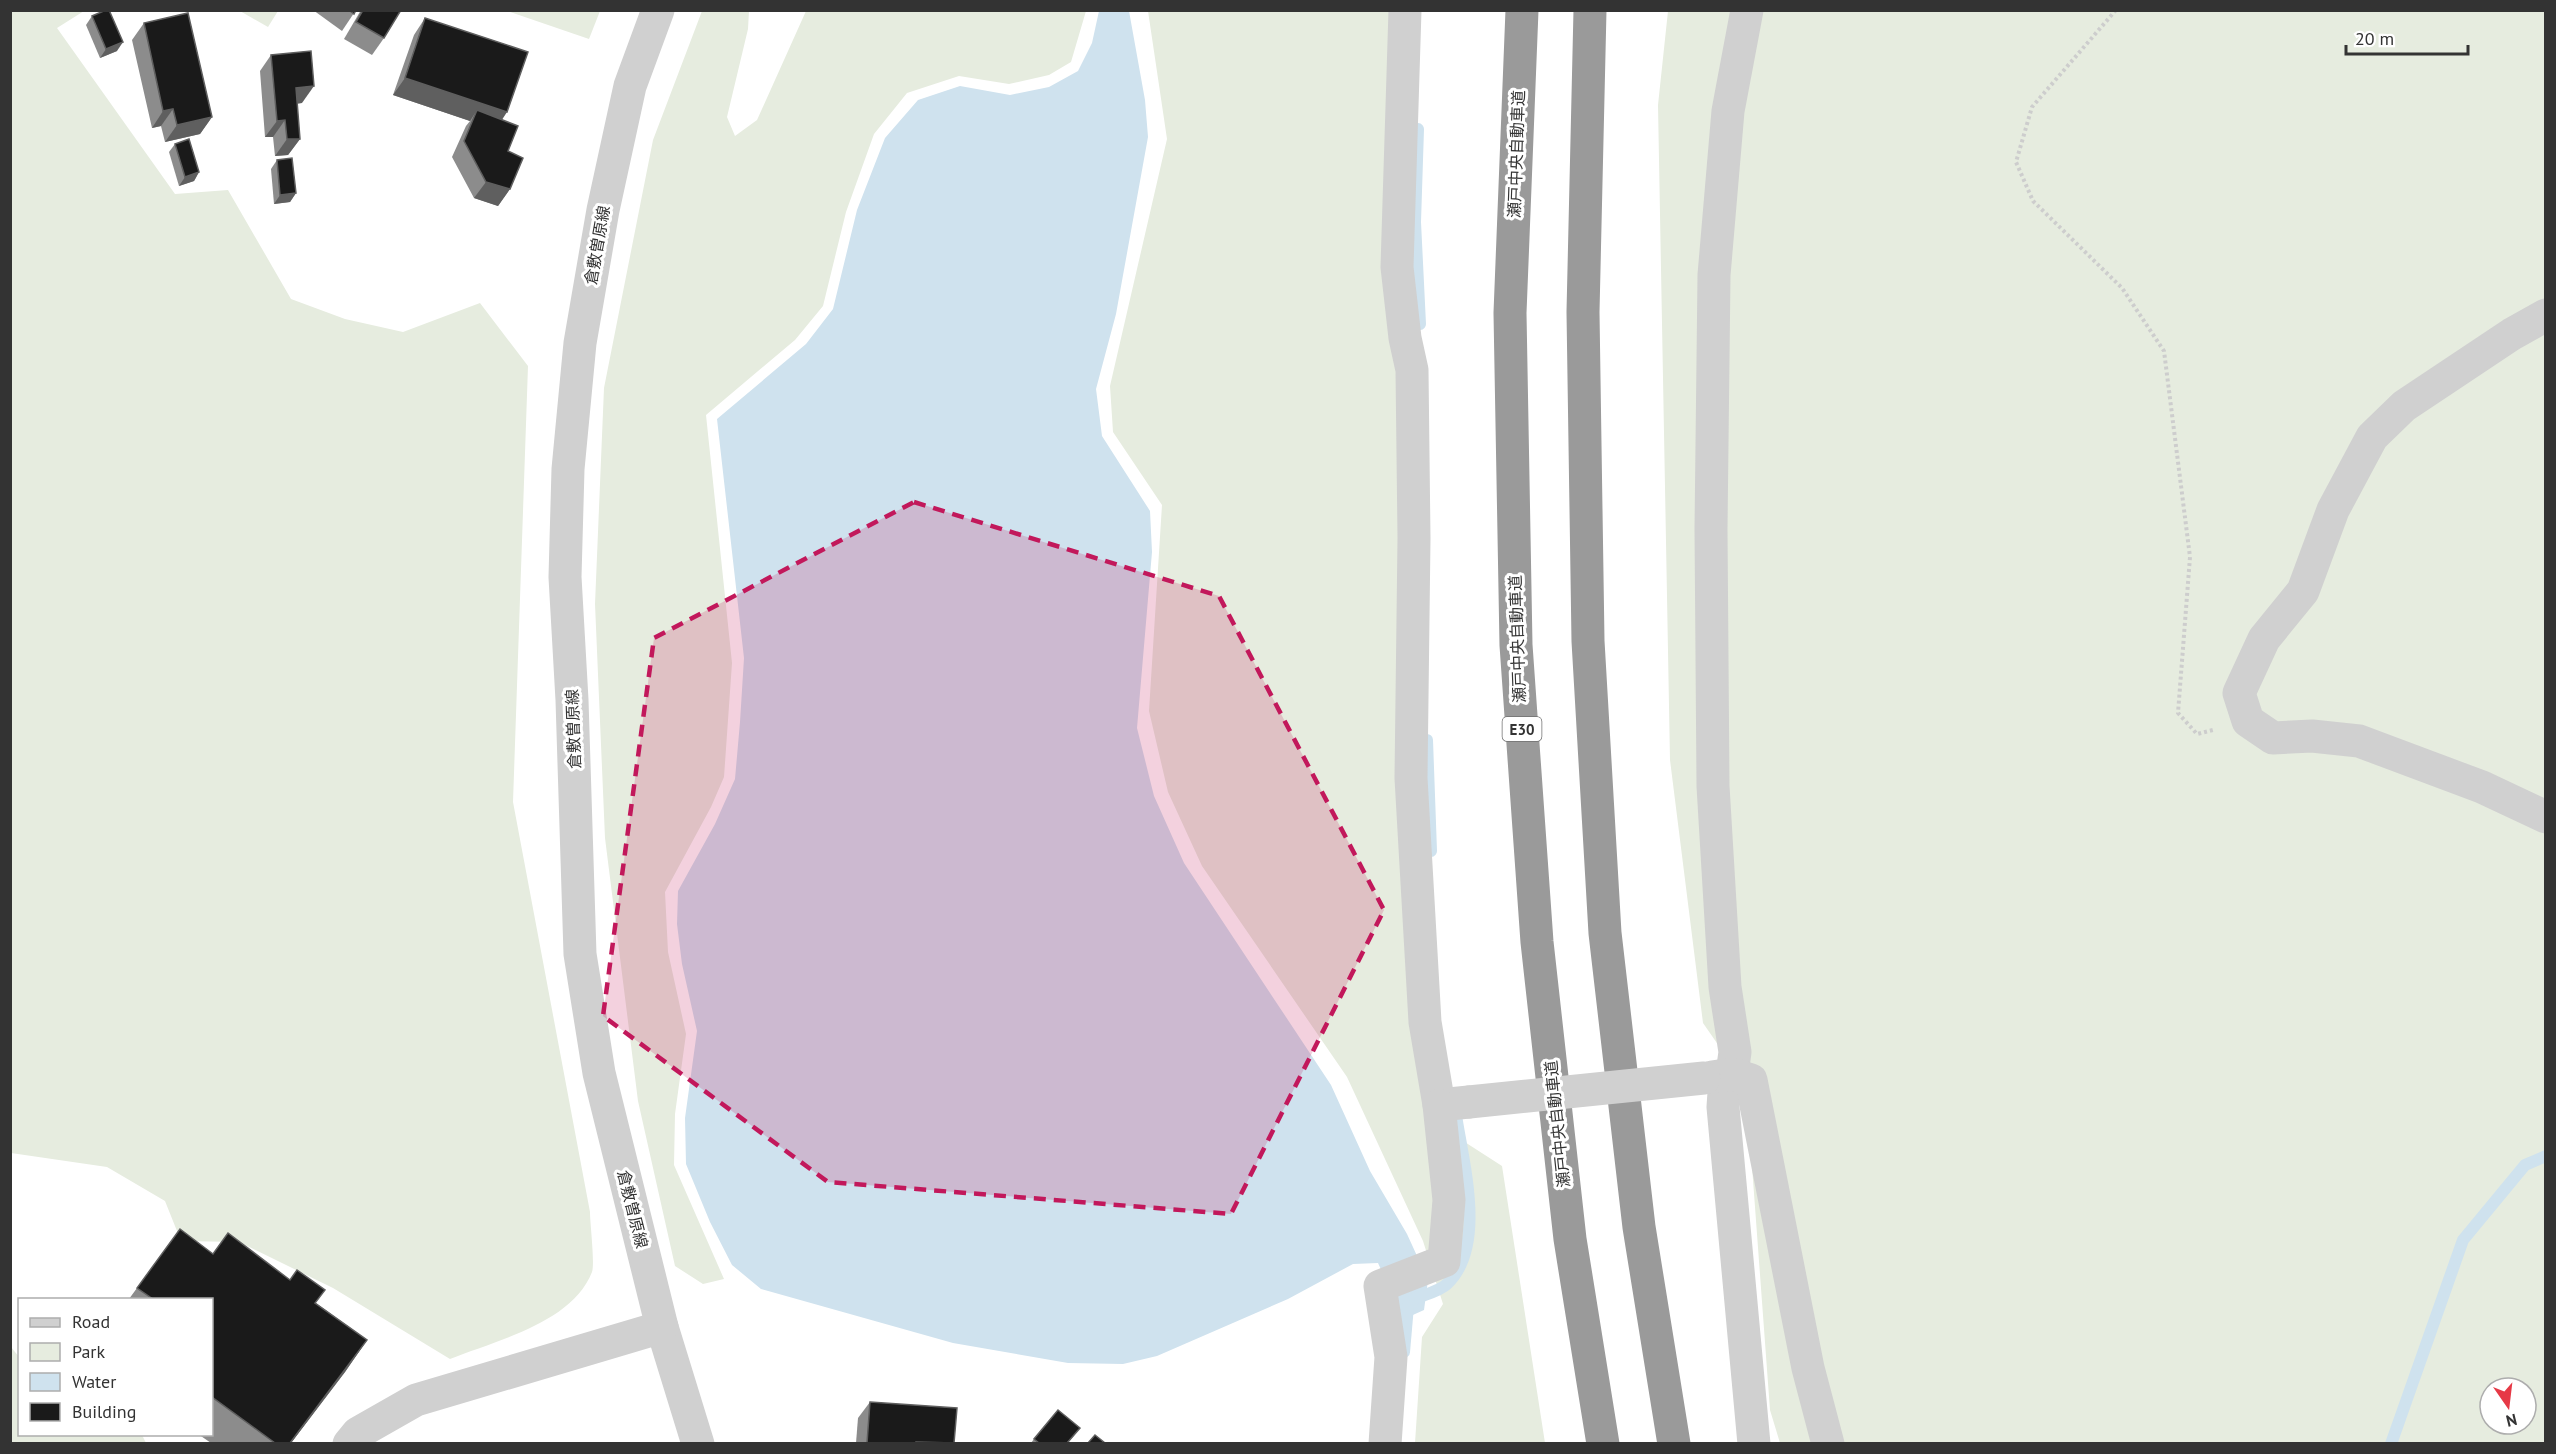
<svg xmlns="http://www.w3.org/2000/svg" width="2556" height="1454" viewBox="0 0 2556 1454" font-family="'PT Sans','Noto Sans JP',sans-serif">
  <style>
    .green { fill: #e6ecdf; fill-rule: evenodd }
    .water { fill: #cfe2ee }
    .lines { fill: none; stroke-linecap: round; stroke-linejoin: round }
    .stream { stroke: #cfe2ee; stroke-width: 12 }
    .path { stroke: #cdcdcd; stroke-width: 4; stroke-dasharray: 3 3; stroke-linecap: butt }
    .minor { stroke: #d0d0d0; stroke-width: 33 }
    .highway { stroke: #9a9a9a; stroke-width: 33 }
    .minor-bridge { stroke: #d0d0d0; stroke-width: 33 }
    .wall { fill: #8c8c8c }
    .shaded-wall { fill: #5f5f5f }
    .building { fill: #1a1a1a; stroke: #5f5f5f; stroke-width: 1.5 }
    .marked { fill: #c2185b; fill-opacity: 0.2; stroke: #c2185b; stroke-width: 4.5; stroke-dasharray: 12 8; stroke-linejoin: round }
    .labels { text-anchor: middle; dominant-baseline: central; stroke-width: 6; stroke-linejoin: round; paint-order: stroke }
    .shield { fill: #fff; stroke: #707070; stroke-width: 1.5 }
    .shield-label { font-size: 15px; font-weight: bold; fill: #333 }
    .street-label { font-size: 16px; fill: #333; stroke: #fff }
  </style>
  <rect width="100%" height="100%" fill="#fff"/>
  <g class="green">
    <path d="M10,11H84L57,28L175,194L228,190L291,299L345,319L403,332L480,303L528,366L513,802L590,1212C590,1224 595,1263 592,1272C572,1323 497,1340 450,1359L333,1288L239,1242L181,1241L165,1201L107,1167L11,1153Z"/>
    <polygon points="240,11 278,11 268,27"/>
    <polygon points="507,11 600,11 589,39"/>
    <polygon points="702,11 749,11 748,29 727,117 735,136 757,120 806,11 1086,11 1071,62 1049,75 1009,84 959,76 907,93 874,134 846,212 823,306 795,340 706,415 732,663 724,777 711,807 665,892 668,952 686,1034 675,1114 674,1165 724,1279 703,1284 675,1266 638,1101 605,838 595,604 604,388 653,140"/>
    <polygon points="1148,11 1395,11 1403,373 1429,1119 1502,1166 1545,1443 1415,1443 1422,1337 1443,1304 1423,1241 1347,1077 1202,866 1168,792 1149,711 1162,505 1113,432 1110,386 1167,139"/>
    <path d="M1668,11H2545V1443H1780L1770,1410L1746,1085L1703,1023L1670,760L1658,105ZM2490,1388H2526V1424H2490Z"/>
    <polygon points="11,1347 19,1357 20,1434 142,1435 146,1443 11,1443"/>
  </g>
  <polygon class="water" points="1099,11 1129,11 1145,100 1148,137 1116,314 1096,389 1102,436 1150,511 1152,552 1137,728 1154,796 1184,863 1331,1085 1370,1171 1407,1234 1428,1280 1424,1310 1395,1323 1389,1287 1378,1263 1353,1264 1288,1299 1157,1356 1123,1364 1068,1363 953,1343 761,1289 732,1265 710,1222 686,1164 685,1118 697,1031 682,964 677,924 678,891 715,824 735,779 740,722 744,658 717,419 806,344 833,309 857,210 885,138 918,100 960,86 1010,95 1049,87 1078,71 1092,43"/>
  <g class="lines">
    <g class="stream">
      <polyline points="1418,129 1415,222 1420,324"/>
      <polyline points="1427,740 1431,851"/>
      <path d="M1414,1299C1424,1295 1440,1291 1447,1284C1487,1246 1463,1163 1456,1115"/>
      <polyline points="1404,1352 1408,1306"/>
      <polyline points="2391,1444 2463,1240 2525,1165 2546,1156"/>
    </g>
    <polyline class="path" points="2116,10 2032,107 2016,162 2033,201 2122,288 2164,351 2190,557 2178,713 2197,734 2213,730"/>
    <g class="minor">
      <polyline points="658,10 630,86 603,210 580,343 568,469 565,577 572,700 580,954 599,1073 662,1327 698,1444"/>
      <polyline points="1405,10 1397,267 1405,338 1412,370 1414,538 1411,778 1425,1022 1439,1105 1469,1102"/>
      <polyline points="1747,10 1728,111 1714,275 1711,529 1713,786 1725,987 1735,1052 1732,1074 1724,1092 1723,1107 1754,1444"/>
      <polyline points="2546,315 2512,334 2404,406 2372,437 2333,510 2303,591 2264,639 2239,693 2248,721 2273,738 2312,736 2359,741 2482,787 2546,817"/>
      <polyline points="1712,1077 1732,1074 1751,1080 1808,1368 1828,1444"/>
      <polyline points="349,1444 358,1433 416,1400 662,1327"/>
      <polyline points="1385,1444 1391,1357 1380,1286 1444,1261 1449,1200 1439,1105"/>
    </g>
    <g class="highway">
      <polyline points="1522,10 1510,313 1516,645 1537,942 1570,1239 1603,1444"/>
      <polyline points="1590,10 1583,312 1588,641 1605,933 1639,1227 1674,1444"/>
    </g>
    <polyline class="minor-bridge" points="1469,1102 1704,1078"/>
  </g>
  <g class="wall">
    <polygon points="313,10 356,10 342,31"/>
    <polygon points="361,10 401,10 384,38 372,55 344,39"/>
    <polygon points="92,16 117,51 100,58 86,25"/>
    <polygon points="425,18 502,120 508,151 510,189 498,206 474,198 452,157 466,126 470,121 393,95 414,35"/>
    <polygon points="144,23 212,117 200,134 165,142 161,126 152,128 132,40"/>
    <polygon points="271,55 302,103 297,104 300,139 288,155 275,156 273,137 265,137 260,71"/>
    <polygon points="175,144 199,172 194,181 179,186 169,152"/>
    <polygon points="277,160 296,193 290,202 274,204 271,169"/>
    <polygon points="180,1229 213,1254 316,1303 367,1340 345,1372 291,1443 211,1443 198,1434 212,1434 212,1299 129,1299"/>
    <polygon points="870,1402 954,1443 856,1443 858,1418"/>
    <polygon points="1080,1428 1068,1443 1031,1443 1034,1439"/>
  </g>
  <g class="shaded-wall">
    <polygon points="123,42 117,51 100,58 106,49"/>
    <polygon points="405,78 507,112 496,129 477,110 470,121 393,95"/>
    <polygon points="314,86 302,103 284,104 296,88"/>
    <polygon points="173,109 161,126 152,128 163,111"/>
    <polygon points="212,117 200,134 165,142 177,125"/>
    <polygon points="285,120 273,137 265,137 277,121"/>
    <polygon points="287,139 300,139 288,155 275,156"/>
    <polygon points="199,172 194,181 179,186 185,177"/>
    <polygon points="486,182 510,189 498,206 474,198"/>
    <polygon points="296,193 290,202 274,204 280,195"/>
    <polygon points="367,1340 345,1372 291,1443 290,1443"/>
    <polygon points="916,1442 941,1443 914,1443"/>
  </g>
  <g class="building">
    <polygon points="106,10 109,10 123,42 106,49 92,16"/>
    <polygon points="349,10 356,10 354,14"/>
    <polygon points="363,10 401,10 384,38 356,22"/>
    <polygon points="188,13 212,117 177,125 173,109 163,111 144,23"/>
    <polygon points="425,18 528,52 507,112 405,78"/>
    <polygon points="311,51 314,86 296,88 300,139 287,139 285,120 277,121 271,55"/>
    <polygon points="477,110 518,126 508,151 523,158 510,189 486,182 464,141"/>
    <polygon points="189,139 199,172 185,177 175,144"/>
    <polygon points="292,158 296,193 280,195 277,160"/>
    <polygon points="180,1229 213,1254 228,1233 290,1280 297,1270 325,1290 315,1303 367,1340 290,1443 275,1443 212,1397 212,1299 153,1299 137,1288"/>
    <polygon points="870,1402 957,1408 954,1443 916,1442 916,1443 867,1443"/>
    <polygon points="1058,1410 1080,1428 1067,1443 1039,1443 1034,1439"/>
    <polygon points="1095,1435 1105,1443 1088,1443"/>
  </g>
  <path class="marked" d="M914,502L1219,596L1384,910L1231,1214L828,1182L603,1016L654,638Z"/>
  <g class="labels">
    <rect class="shield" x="1502.5" y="717" width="39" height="24" rx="4.5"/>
    <g class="shield-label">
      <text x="1522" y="729">E30</text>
    </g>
    <g class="street-label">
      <text transform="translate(1516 154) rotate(-88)">瀬戸中央自動車道</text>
      <text transform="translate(597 245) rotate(-80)">倉敷曽原線</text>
      <text transform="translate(1517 639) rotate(-92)">瀬戸中央自動車道</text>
      <text transform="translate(573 729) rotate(-92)">倉敷曽原線</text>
      <text transform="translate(1557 1124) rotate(-96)">瀬戸中央自動車道</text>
      <text transform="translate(633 1209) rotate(76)">倉敷曽原線</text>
    </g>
  </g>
  <rect width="2556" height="1454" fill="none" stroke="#333333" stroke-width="24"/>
  <rect x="18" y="1298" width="195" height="138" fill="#ffffff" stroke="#adadad" stroke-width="1.5"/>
  <rect x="30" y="1318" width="30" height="9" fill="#d0d0d0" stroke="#adadad" stroke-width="1.5"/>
  <text x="72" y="1328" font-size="18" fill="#333333">Road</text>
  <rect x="30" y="1343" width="30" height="18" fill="#e6ecdf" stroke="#adadad" stroke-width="1.5"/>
  <text x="72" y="1358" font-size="18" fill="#333333">Park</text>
  <rect x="30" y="1373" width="30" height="18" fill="#cfe2ee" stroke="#adadad" stroke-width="1.5"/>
  <text x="72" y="1388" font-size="18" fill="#333333">Water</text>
  <rect x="30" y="1403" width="30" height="18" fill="#1a1a1a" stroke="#adadad" stroke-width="1.5"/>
  <text x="72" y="1418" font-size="18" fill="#333333">Building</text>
  <g transform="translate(2508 1406) rotate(166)"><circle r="28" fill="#ffffff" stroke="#adadad" stroke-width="1.5"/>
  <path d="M0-4.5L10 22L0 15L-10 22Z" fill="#e63946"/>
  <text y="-9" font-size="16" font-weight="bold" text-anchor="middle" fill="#333333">N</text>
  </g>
  <path d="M2346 45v9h122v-9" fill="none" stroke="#333333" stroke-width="3"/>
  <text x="2355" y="45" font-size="18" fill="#333333" stroke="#ffffff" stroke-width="4.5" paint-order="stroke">20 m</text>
</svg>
